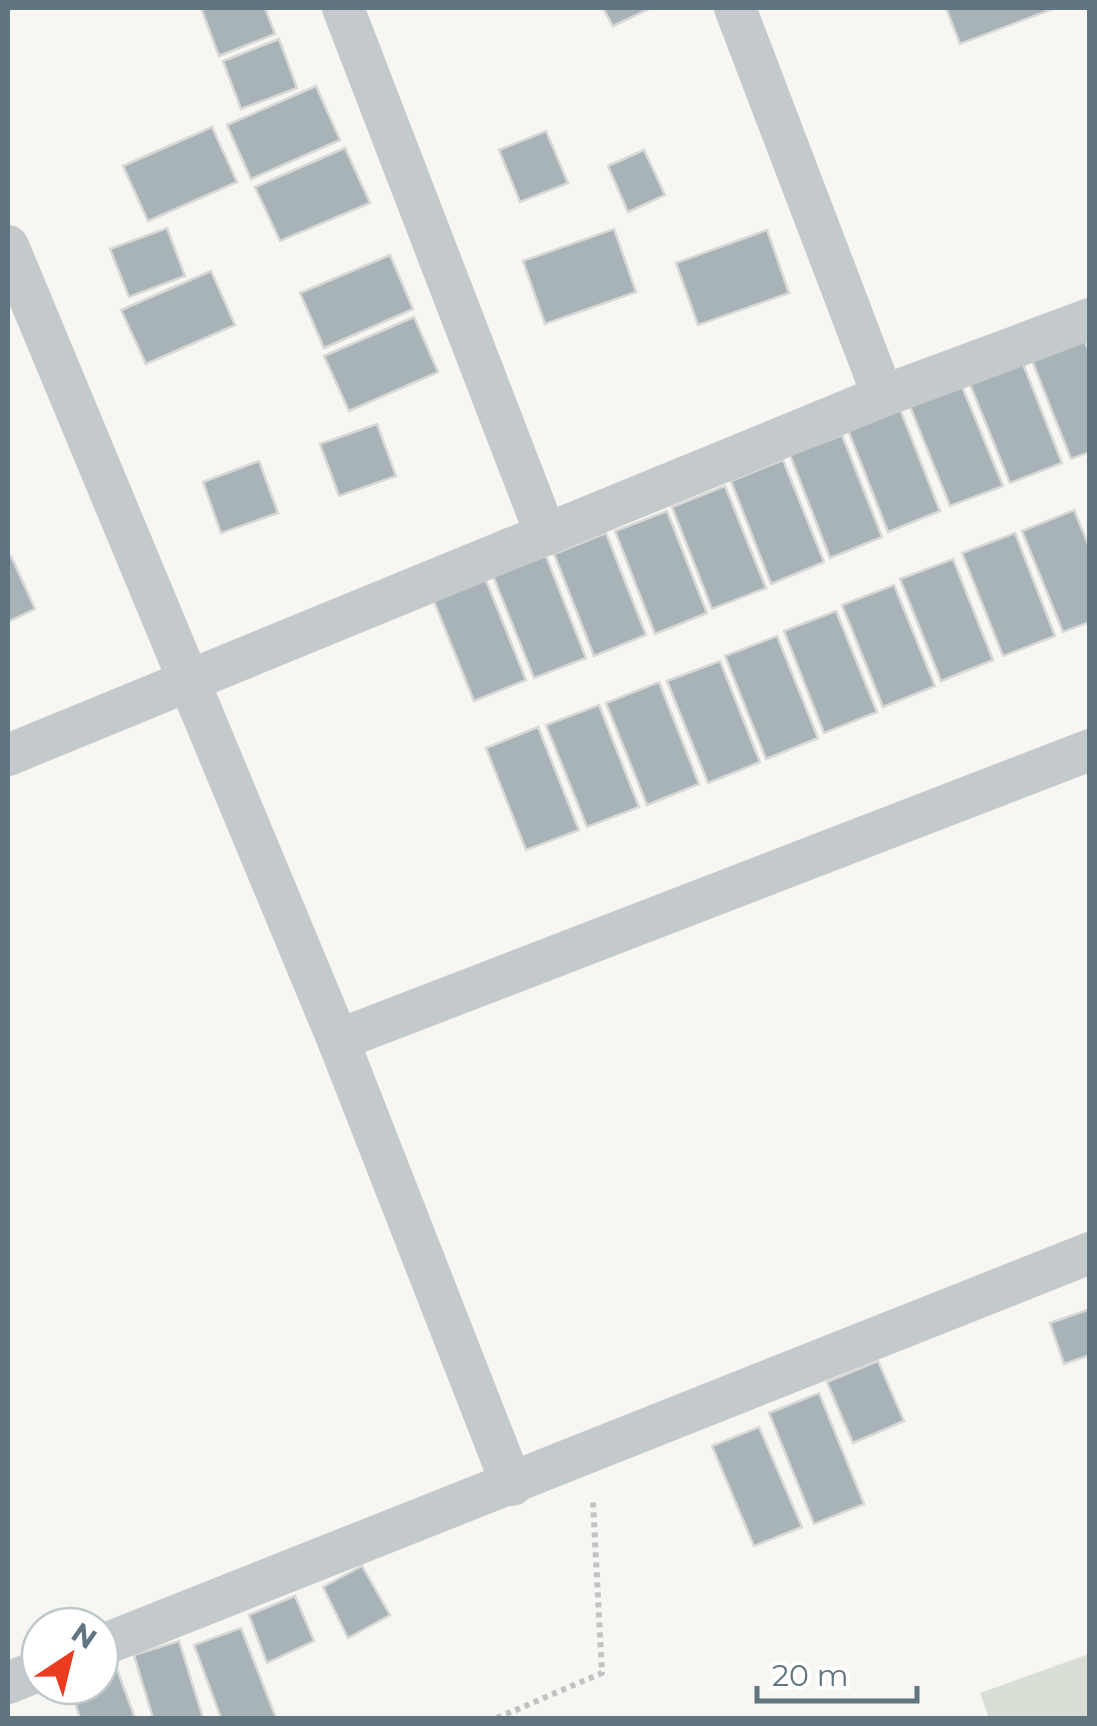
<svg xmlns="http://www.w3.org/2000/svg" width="1097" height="1726" viewBox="0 0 1097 1726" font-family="Montserrat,sans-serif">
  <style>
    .green { fill: #d9dfd4 }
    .building { fill: #a8b3b7; stroke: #d8d8d6; stroke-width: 2.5 }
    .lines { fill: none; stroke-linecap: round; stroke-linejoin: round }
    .path { stroke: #c0c2c4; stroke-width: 6; stroke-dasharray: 5 5; stroke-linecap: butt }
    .minor { stroke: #c4c9cb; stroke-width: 42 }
  </style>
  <rect width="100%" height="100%" fill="#f7f6f3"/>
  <polygon class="green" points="1089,1654 1089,1718 989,1718 980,1693"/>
  <g class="building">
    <polygon points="201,8 265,8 275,34 219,56"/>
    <polygon points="603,8 651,8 613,26"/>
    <polygon points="946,8 1055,8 960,44"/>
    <polygon points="279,39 297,88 241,109 223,61"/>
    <polygon points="316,86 340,140 251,179 227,125"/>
    <polygon points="212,127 237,182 148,221 123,166"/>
    <polygon points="546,131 568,183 520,202 499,150"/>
    <polygon points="345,148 370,203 280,241 255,187"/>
    <polygon points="644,150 665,195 628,212 608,166"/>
    <polygon points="167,228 185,276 129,297 110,249"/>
    <polygon points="614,229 636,292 545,324 523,261"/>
    <polygon points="767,230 789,293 698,325 676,263"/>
    <polygon points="390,255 413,309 324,348 300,293"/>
    <polygon points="211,271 235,325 146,364 121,310"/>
    <polygon points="414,317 438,372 349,411 324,356"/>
    <polygon points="1083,337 1090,354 1090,452 1071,459 1031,358"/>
    <polygon points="1022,361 1062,463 1010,483 969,382"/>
    <polygon points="961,384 1003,486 950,506 909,404"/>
    <polygon points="900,409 940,511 888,532 848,430"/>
    <polygon points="377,424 396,476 339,496 320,444"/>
    <polygon points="842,435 882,537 830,558 790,455"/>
    <polygon points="783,460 824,562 771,584 731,481"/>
    <polygon points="259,461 278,513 221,533 203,482"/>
    <polygon points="725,486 766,588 712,609 672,507"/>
    <polygon points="1074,510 1090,549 1090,622 1063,632 1022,531"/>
    <polygon points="667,511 707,613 655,634 615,531"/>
    <polygon points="606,533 646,635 594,656 554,554"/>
    <polygon points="1015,533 1055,636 1003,656 962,553"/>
    <polygon points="11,556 35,609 8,622 8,557"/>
    <polygon points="546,556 586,658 534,678 493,576"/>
    <polygon points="953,559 993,660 941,681 900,579"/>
    <polygon points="485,578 526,680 474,701 433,599"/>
    <polygon points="894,585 935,686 883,707 842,605"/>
    <polygon points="836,611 877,712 824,733 784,631"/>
    <polygon points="777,636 818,738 766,759 725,656"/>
    <polygon points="720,661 760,762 708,783 667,681"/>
    <polygon points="659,682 699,784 647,805 606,703"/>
    <polygon points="599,705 639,807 587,827 546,725"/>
    <polygon points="538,727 579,830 526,850 486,748"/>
    <polygon points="1090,1309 1090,1355 1064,1364 1050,1323"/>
    <polygon points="878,1361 904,1421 853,1443 827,1382"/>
    <polygon points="819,1393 864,1504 814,1524 769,1413"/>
    <polygon points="759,1427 802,1527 754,1546 712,1446"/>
    <polygon points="362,1566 390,1615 348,1638 323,1587"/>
    <polygon points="295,1596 314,1641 267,1663 249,1615"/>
    <polygon points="241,1628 276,1718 221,1718 194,1645"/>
    <polygon points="179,1641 203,1718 153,1718 134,1655"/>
    <polygon points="115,1664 135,1718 80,1718 70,1686 100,1686 100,1669"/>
  </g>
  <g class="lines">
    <polyline class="path" points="497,1718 602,1673 593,1502"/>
    <g class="minor">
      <polyline points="343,8 546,535"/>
      <polyline points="735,8 883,396"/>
      <polyline points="8,246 338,1040 512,1485"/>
      <polyline points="8,755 883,396 1090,319"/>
      <polyline points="338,1040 1090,750"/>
      <polyline points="100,1646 1090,1253"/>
      <polyline points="8,1683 40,1670"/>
    </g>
  </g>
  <rect width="1097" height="1726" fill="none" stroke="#607580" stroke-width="20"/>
  <g transform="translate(70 1656) rotate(35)"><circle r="48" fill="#ffffff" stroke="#bfc8cc" stroke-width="2.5"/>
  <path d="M0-8L18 38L0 25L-18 38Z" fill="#eb3c1f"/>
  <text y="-15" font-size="28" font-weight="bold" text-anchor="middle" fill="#607580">N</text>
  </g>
  <path d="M757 1686v15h160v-15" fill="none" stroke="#607580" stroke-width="5"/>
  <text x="772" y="1686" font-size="30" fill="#607580" stroke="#ffffff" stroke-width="8" paint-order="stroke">20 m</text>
</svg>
